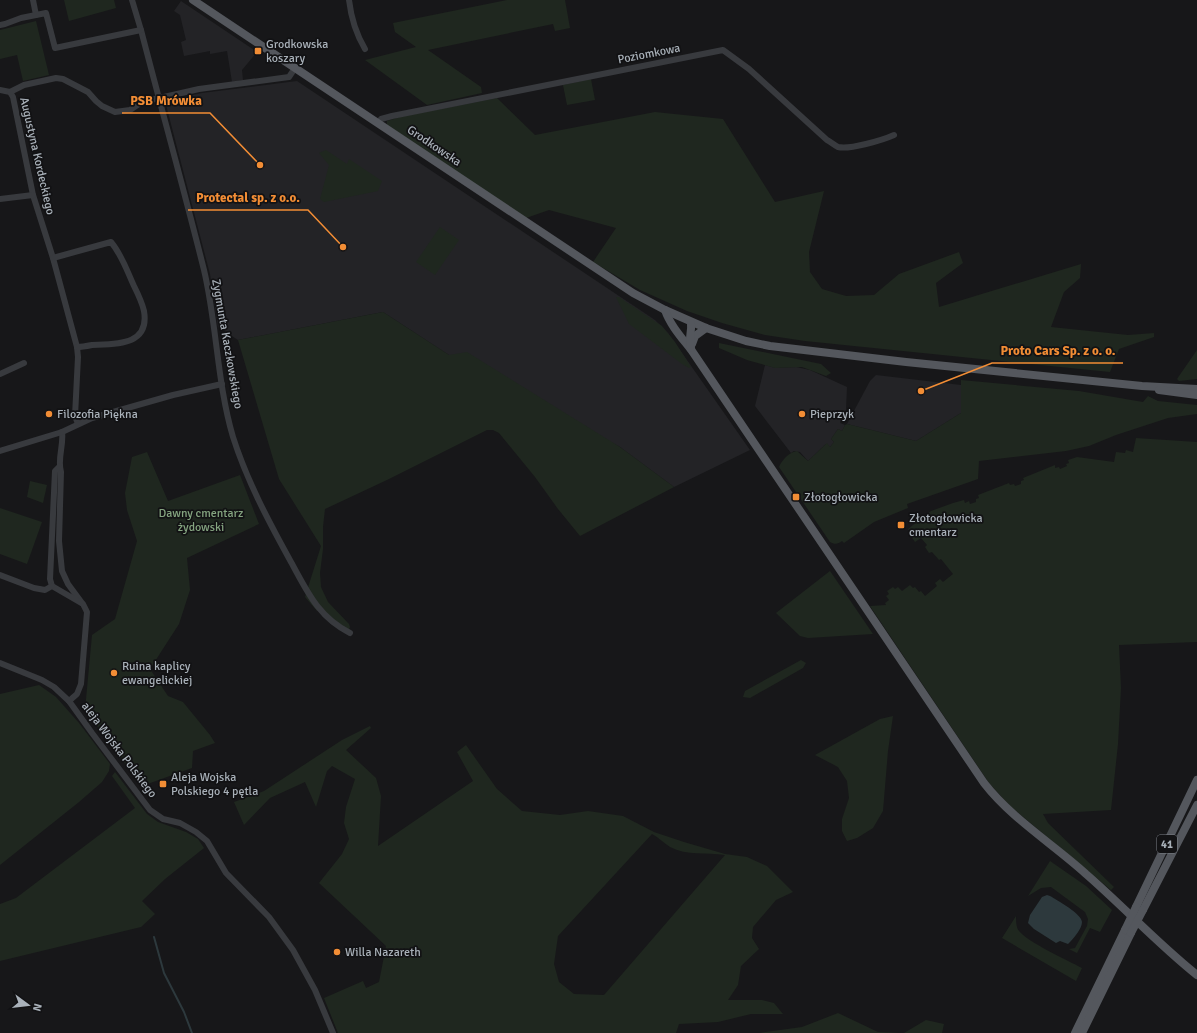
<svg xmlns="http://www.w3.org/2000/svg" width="1197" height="1033" viewBox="0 0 1197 1033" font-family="Signika,sans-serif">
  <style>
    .built { fill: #232326 }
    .green { fill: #1f271f; fill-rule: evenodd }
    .water { fill: #2d393d }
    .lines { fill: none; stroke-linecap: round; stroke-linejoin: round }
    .stream { stroke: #2d393d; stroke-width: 2 }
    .minor { stroke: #383a3e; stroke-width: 6 }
    .major { stroke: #54575d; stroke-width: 8 }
    .major-bridge { stroke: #54575d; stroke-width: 8 }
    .poi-dot { fill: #f28d35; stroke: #121214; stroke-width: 1.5 }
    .labels { text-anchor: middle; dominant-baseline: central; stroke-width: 3.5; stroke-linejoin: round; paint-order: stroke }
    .shield { fill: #121214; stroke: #7c8188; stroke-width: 1 }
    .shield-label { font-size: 11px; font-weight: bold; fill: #a9b1b9 }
    .poi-label { font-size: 12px; fill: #a9b1b9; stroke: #121214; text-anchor: start }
    .street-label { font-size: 12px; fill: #a9b1b9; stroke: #121214 }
    .park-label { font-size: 12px; fill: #85a480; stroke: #121214 }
    .leader { fill: none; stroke: #f28d35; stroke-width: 1.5 }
    .callout-dot { fill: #f28d35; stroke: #121214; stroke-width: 1.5 }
    .callout-label { font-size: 13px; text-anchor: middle; font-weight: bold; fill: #f28d35; stroke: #121214; stroke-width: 3.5; stroke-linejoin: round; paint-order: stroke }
  </style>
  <rect width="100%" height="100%" fill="#171719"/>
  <g class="built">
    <polygon points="181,1 257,52 242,70 243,80 232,82 227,51 210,54 210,51 184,56 181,42 186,40 180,15 174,11"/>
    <polygon points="297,81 655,320 668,333 750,450 674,487 620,447 449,355 383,312 238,340 218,327 210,274 165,101 202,93"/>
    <polygon points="765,365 776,368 796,367 810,370 847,387 846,410 840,423 845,425 842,431 838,429 831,439 834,442 830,447 826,444 808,461 800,452 794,451 791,453 755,406"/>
    <polygon points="876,375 961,385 961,413 916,441 847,424 870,381"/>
  </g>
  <g class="green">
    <polygon points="64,0 114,0 116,8 69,21"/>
    <polygon points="507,0 565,0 570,28 555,31 553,24 428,50 481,87 482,93 427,105 365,60 416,47 395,32 393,23"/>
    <polygon points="36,21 49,75 23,81 17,55 0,59 0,30"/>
    <polygon points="591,79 595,100 567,105 563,85"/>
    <polygon points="497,98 535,135 655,112 723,119 775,202 824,191 809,252 810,272 822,289 846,296 874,295 899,274 959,252 963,263 936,283 939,307 1081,264 1080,278 1064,292 1051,327 1128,335 1154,333 1154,337 1119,349 1110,372 805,341 765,335 722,323 687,311 640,290 593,262 616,228 549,210 526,218 387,125 387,121 400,117"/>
    <polygon points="326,150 347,164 349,159 382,181 378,191 324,202 320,199 329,165 319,153"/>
    <polygon points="440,227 459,240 435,275 416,262"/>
    <polygon points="616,297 619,297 662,326 675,342 691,367 689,368 682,364 629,324"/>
    <polygon points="383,312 449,355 467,352 620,447 674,487 580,536 558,509 535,477 499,433 493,430 487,430 387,480 325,509 323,527 323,549 320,573 321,587 328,602 349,624 350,627 349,630 330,618 322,609 317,611 305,597 321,546 279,479 238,340"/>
    <polygon points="719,343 821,364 831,373 826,376 802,367 775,368 747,360 719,348"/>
    <polygon points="1197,350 1197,379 1179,381 1177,379 1179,376"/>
    <path d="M961,380L1079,391L1143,402L1148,396L1158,401L1197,405V414L1168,418L1116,435L1089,446L1066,451L979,461L978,479L907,504L908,508L874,522L844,543L842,541C838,544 835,545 830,542L779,467C782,460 789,452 797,451L808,461L827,443L830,447L834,442L831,439L838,429L842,431L845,425L847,424L916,441L961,413Z"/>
    <polygon points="1136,438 1197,442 1197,642 1119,645 1121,688 1118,744 1111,810 1043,814 1048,823 1114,887 1111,890 1010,806 989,783 870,606 886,605 885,603 889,600 886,596 889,594 887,591 893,587 895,589 898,587 902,591 910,585 913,588 915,587 919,592 921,591 925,596 937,586 935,583 940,579 943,582 953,574 941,559 939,560 932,552 929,553 925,547 927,545 921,538 915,542 911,536 915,533 913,531 910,533 908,529 931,511 953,503 964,500 965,503 969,501 970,504 976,502 976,499 979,498 978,495 1009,483 1010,485 1014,484 1015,486 1021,484 1021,481 1024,480 1023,478 1055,465 1055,468 1059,467 1060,469 1067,466 1066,464 1069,463 1068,460 1077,457 1114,462 1116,452 1125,453 1126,450 1133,452"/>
    <polygon points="147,452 168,501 240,475 259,524 187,558 190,590 179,624 150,669 168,696 183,702 210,735 215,743 193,751 192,768 142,786 85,710 92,635 115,619 137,541 127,510 125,493 132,457"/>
    <polygon points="30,481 47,485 43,503 27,497"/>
    <polygon points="0,508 42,522 27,564 0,554"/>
    <polygon points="830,571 873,634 808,638 800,636 776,613"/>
    <polygon points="801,660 806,663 803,668 750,698 743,697 745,691"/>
    <polygon points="39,685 56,697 79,723 110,764 109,771 102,782 79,802 0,865 0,694"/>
    <polygon points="893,716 888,751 883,811 873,828 857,838 847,841 842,831 842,819 849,798 847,781 838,767 815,755 880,719"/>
    <path d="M370,726L371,728L346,750L376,778L381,796L378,846L473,781L457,752L466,745L497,789L522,811L560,815L588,811L623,816L654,832L684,842L725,854L747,857L767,866L793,892L776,900L753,927L752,938L759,949L741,966L738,985L728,1000H762L774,1003L783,1014H751L718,1022L679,1024L676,1033H338L324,998L363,981L366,988L379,982L386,946L319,883L342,854L349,839L344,823L346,807L355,779L332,766L327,771L316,807L305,782L270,798L244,825L234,802L264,791L342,740ZM652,834C658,837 664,843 670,847C687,856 706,852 725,855L604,995L574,994L559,982L554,964L558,936Z"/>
    <polygon points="115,772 147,814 158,822 186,832 198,839 204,848 165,879 142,901 155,914 141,927 0,961 0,904 16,898 135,808 112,776"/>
    <polygon points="1050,861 1086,886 1112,910 1100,932 1090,928 1077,953 1069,949 1075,948 1087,926 1088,919 1085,912 1051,887 1041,888 1028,896"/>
    <path d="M1016,916C1016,922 1016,927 1019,931C1029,943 1067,960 1082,968L1076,981L1002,938Z"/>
    <polygon points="838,1013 878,1032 900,1033 759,1033 802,1027"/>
    <polygon points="926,1020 944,1024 942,1033 904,1033"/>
  </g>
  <path class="water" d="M1047,895L1050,896C1057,900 1082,914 1082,922C1082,929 1073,939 1068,944L1060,941L1056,943L1034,929L1028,923L1030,915L1042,897Z"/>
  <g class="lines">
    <polyline class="stream" points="154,937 164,973 184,1012 192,1033"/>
    <g class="minor">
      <polyline points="33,0 36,15"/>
      <path d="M132,0L141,30C162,111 184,190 204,270C217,325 217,383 233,437C247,481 269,522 291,562C307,591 318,617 350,633"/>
      <path d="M349,0C351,17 356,34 365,49"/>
      <polyline points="0,25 5,24 21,18 46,13 55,48 141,30"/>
      <polyline points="0,90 10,92 13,97 33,195 53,258 77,347 78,357 75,416 78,424"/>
      <polyline points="10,92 24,85 56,78 63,79 88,92 96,101 102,106 115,112 130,110 142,102 199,89 289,77 295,68"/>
      <path d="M378,123L381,119L392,116L723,50L749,69L827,140C831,142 834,145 838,147C849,150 883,140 894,135"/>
      <polyline points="0,199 33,195"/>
      <path d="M53,258L111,242C122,255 127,271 134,286C138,294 142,302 144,311C150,346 115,344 92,345C87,346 82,347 77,347"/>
      <polyline points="0,374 24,363"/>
      <path d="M62,432C64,445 57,459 61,472L59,541L62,571L68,584L82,603"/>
      <polyline points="0,451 62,432 92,418 173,395 222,384"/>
      <polyline points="59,467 55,471 50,579 52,586 83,604 87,612 81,684 77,694 69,701"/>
      <polyline points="0,575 34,588 45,590 52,586"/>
      <polyline points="0,663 42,680 54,687 69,701 92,733 150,810 163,819 180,823 196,832 207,841 226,873 269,917 293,950 315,990 333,1033"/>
    </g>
    <g class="major">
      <polyline points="193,0 633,293 665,310 706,328 746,341 770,346 906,362 1142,386 1197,389"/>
      <path d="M665,310C670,325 682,338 692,351L984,783C1012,819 1053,844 1086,874C1124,907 1158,944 1197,975"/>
      <polyline points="692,344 695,336 706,328"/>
      <path d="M691,348C688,339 692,332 691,323"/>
      <polyline points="1159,390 1197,395"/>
      <polyline points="1136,907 1197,780"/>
      <polyline points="1143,910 1197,805"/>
      <polyline points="1075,1033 1125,930"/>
      <polyline points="1082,1033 1131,933"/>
    </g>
    <g class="major-bridge">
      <polyline points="1125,930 1136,907"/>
      <polyline points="1131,933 1143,910"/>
    </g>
  </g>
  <g class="poi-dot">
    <rect x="254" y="47" width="8" height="8" rx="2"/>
    <circle cx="49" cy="414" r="4"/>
    <circle cx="802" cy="414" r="4"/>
    <rect x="792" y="493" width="8" height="8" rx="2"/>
    <rect x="897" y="521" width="8" height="8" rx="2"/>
    <circle cx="114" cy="673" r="4"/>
    <rect x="159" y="780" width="8" height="8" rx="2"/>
    <circle cx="337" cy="952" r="4"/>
  </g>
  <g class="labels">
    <rect class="shield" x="1157" y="835" width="20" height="18" rx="3"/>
    <g class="shield-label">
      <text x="1167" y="844">41</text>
    </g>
    <g class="poi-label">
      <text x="266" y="44">Grodkowska<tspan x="266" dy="14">koszary</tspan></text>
      <text x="57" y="414">Filozofia Piękna</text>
      <text x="810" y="414">Pieprzyk</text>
      <text x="804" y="497">Złotogłowicka</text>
      <text x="909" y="518">Złotogłowicka<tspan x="909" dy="14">cmentarz</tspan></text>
      <text x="122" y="666">Ruina kaplicy<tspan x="122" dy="14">ewangelickiej</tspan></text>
      <text x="171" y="777">Aleja Wojska<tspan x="171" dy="14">Polskiego 4 pętla</tspan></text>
      <text x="345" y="952">Willa Nazareth</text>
    </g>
    <g class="street-label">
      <text transform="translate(649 54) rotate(-11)">Poziomkowa</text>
      <text transform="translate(434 146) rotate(34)">Grodkowska</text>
      <text transform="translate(37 156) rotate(77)">Augustyna Kordeckiego</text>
      <text transform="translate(227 344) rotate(80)">Zygmunta Kaczkowskiego</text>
      <text transform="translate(119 750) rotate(53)">aleja Wojska Polskiego</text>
    </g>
    <g class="park-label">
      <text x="201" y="513">Dawny cmentarz<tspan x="201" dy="14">żydowski</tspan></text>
    </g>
  </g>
  <path class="leader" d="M260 165L210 113H122M343 247L308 210H188M921 391L992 363H1123"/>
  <g class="callout-dot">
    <circle cx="260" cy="165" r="4"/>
    <circle cx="343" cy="247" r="4"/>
    <circle cx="921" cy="391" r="4"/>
  </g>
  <g class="callout-label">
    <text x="166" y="105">PSB Mrówka</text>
    <text x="248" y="202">Protectal sp. z o.o.</text>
    <text x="1058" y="355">Proto Cars Sp. z o. o.</text>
  </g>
  <g transform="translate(28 1005) rotate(105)" stroke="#121214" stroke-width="3" paint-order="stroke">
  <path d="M0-3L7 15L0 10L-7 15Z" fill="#a9b1b9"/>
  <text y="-6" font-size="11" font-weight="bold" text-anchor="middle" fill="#a9b1b9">N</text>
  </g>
</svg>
